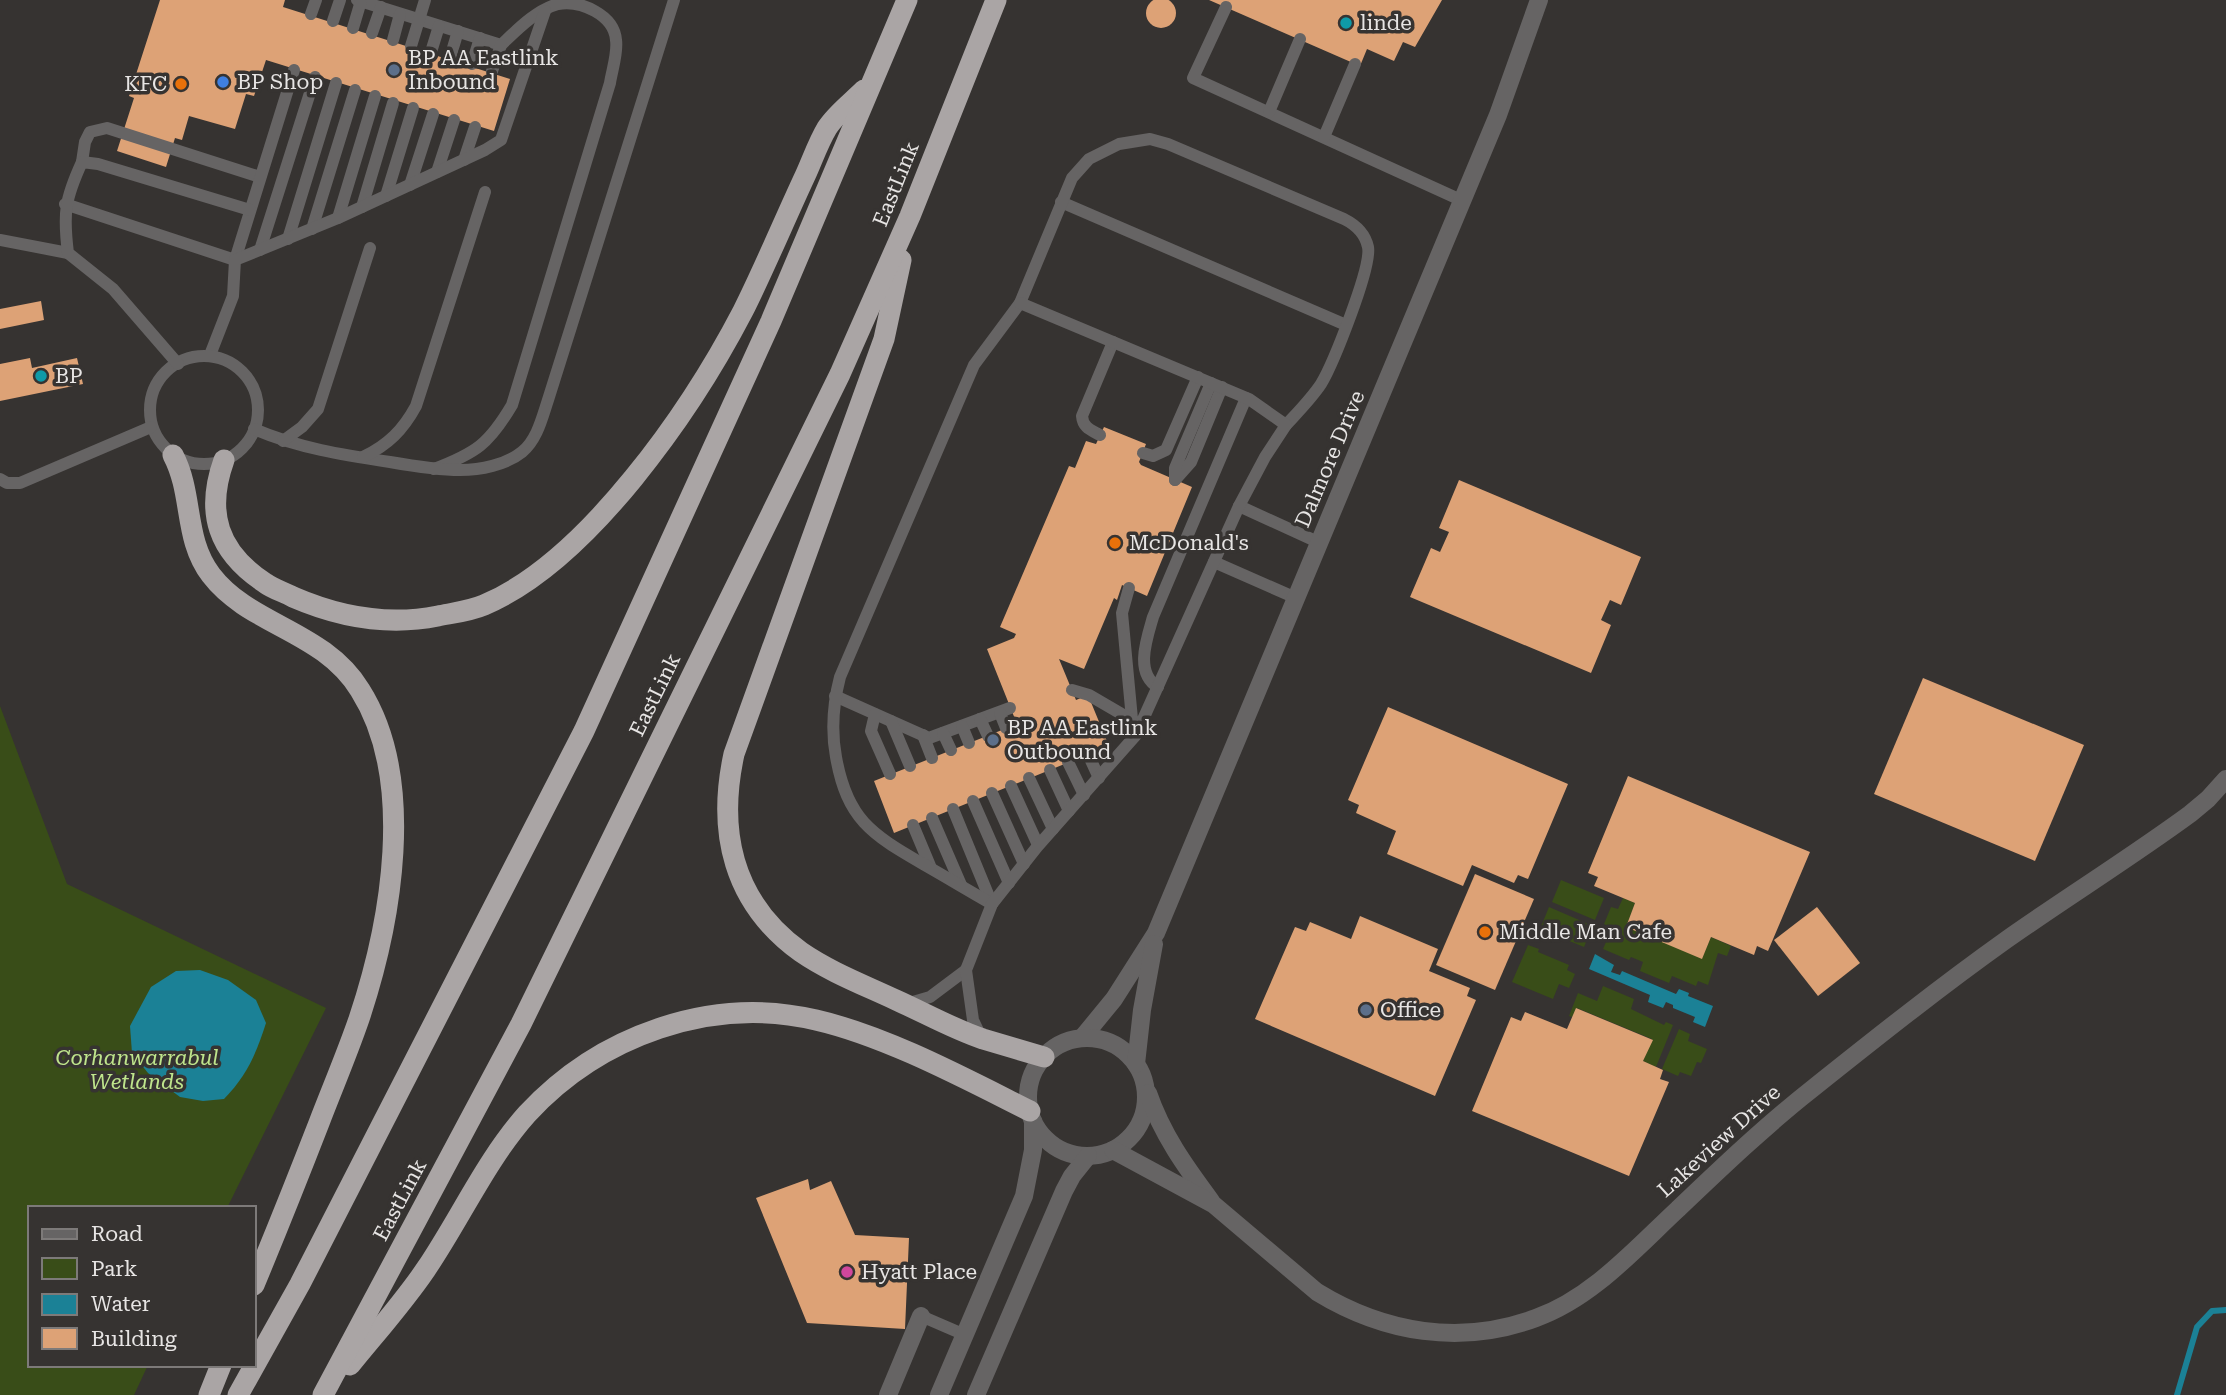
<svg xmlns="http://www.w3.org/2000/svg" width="2226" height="1395" viewBox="0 0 2226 1395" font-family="'Roboto Serif',serif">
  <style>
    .green { fill: #394d18 }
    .water { fill: #1b8196 }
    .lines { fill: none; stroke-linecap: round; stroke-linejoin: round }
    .stream { stroke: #1b8196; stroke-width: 6 }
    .building { fill: #dda276 }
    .service { stroke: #666464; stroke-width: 12 }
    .minor { stroke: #666464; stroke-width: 18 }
    .motorway { stroke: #aaa5a5; stroke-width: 21 }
    .culture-dot { fill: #0f9aa8; stroke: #363331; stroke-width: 2.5 }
    .service-dot { fill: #5c6f8a; stroke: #363331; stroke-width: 2.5 }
    .shop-dot { fill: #3f7fe0; stroke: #363331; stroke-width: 2.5 }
    .food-dot { fill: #e8710a; stroke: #363331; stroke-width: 2.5 }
    .hotel-dot { fill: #d1479c; stroke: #363331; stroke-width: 2.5 }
    .labels { text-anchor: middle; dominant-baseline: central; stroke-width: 7; stroke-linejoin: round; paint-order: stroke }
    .poi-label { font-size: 21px; fill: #e7e5e4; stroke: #363331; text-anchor: start }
    .street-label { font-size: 21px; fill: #e7e5e4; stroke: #363331 }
    .park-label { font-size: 21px; font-style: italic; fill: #bfe58c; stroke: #363331 }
  </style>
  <rect width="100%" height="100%" fill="#363331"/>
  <g class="green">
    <polygon points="0,706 67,884 326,1008 227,1208 30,1208 30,1365 148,1365 134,1395 0,1395"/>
    <polygon points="1561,880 1604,898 1595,920 1552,902"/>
    <polygon points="1623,898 1635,903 1626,927 1702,958 1711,937 1731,946 1727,956 1718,953 1708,985 1698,981 1696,986 1672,976 1669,983 1640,971 1643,962 1631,957 1629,960 1603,949 1612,928 1604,924 1611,907 1618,909"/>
    <polygon points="1549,907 1593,926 1584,947 1540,929"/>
    <polygon points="1528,945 1539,949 1538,952 1569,965 1567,970 1575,974 1569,988 1559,984 1553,999 1512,982"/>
    <polygon points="1603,986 1634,999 1631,1009 1664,1025 1666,1022 1673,1025 1656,1067 1643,1061 1652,1039 1577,1008 1572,1017 1569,1016 1578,993 1597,1001"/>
    <polygon points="1679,1029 1690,1034 1688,1041 1707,1049 1701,1063 1697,1062 1691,1076 1680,1072 1678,1076 1662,1069"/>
  </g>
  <g class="water">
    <polygon points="1595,954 1614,965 1611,972 1620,975 1622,971 1676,994 1679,989 1689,993 1688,996 1713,1006 1705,1027 1693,1022 1695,1017 1673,1008 1673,1005 1666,1002 1663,1008 1648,1002 1650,995 1589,969"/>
    <path d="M200,970L228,980L256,1000L266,1023C256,1054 247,1075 224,1099L203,1101L180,1097L148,1073L132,1053L130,1026L151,987L176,971Z"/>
  </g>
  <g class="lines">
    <polyline class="stream" points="2177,1395 2197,1327 2212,1311 2226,1310"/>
  </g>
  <g class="building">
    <circle cx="1161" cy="13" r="15"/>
    <polygon points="160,0 285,0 283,7 510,79 494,131 266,60 254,96 246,94 235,129 189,116 182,140 175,138 166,167 117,151 134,98 129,96"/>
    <polygon points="1209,0 1442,0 1415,47 1403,42 1394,61 1367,49 1360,66"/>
    <polygon points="41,301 44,320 0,329 0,309"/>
    <polygon points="30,358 32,368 77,358 83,384 0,401 0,364"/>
    <polygon points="1104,427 1146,444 1139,462 1141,465 1192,487 1147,596 1122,585 1117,600 1114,598 1084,669 1059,659 1076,700 1088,695 1109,746 894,833 874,781 1017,724 987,649 1014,638 1016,634 1000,627 1069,466 1075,468 1086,441 1096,444"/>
    <polygon points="1459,480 1641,557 1621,605 1610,600 1601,620 1611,625 1591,673 1410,597 1431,548 1440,552 1449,532 1439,528"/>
    <polygon points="1923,678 2084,745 2035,861 1874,794"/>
    <polygon points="1388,707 1568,784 1528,879 1518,875 1514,883 1472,865 1463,886 1387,854 1396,831 1356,813 1359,805 1348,800"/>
    <polygon points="1628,776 1810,852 1768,951 1757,946 1754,955 1711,937 1702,959 1626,927 1635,903 1594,886 1598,877 1588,873"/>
    <polygon points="1475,874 1534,899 1495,990 1436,965"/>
    <polygon points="1817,907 1860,963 1818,996 1774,940"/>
    <polygon points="1360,916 1438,949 1429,971 1470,988 1467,996 1476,1000 1435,1096 1255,1019 1295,927 1306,931 1310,922 1351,939"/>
    <polygon points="1576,1008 1653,1040 1643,1061 1663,1070 1660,1079 1669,1082 1629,1176 1472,1111 1511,1017 1521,1021 1525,1012 1567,1029"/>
    <polygon points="808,1179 810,1190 831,1181 855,1235 909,1238 905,1329 807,1323 756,1198"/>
  </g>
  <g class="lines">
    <g class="service">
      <path d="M357,0L501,45C517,30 536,10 558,4C581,0 614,15 616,40C618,53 612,70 610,83L512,405C489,444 476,453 434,469"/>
      <polyline points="1226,7 1193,78 1463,201"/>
      <polyline points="311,14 316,0"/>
      <polyline points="333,21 340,0"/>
      <polyline points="353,28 361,1"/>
      <polyline points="372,33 381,7"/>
      <polyline points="393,40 400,14"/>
      <polyline points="411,46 425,0"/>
      <polyline points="431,52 439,26"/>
      <polyline points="450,58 458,31"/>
      <polyline points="472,64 480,38"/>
      <polyline points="492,71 501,45"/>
      <polyline points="1269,112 1300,39"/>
      <polyline points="1324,137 1355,64"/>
      <polyline points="464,160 475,127"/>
      <polyline points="82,162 85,142 90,132 107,128 260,177"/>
      <polyline points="437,172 454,120"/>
      <polyline points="410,185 433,114"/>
      <polyline points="386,196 413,108"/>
      <polyline points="1061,202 1346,325"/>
      <polyline points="65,204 235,260 294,70"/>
      <polyline points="362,207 393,103"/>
      <polyline points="338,218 375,96"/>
      <polyline points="312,229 355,90"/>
      <polyline points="288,239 336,83"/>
      <polyline points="0,240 68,253"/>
      <polyline points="260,250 315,77"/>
      <polyline points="210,355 233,296 235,260 338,218 485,150 501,140 545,11"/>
      <circle cx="204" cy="410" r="54"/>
      <path d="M178,364L113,289L68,253C63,213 65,199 82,162L98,164L250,210"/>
      <path d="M254,429C298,448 343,455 390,462C413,466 437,470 460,470C480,470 506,465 522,452C537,440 542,418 548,400L674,0"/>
      <path d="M1100,435C1091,430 1083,428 1082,416L1113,342"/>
      <polyline points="283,441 302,427 318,409 370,248"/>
      <polyline points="1143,453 1153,456 1166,450 1198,377"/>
      <path d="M363,457C388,445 403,430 416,406L485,192"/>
      <polyline points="0,479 7,483 20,483 151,427"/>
      <polyline points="1175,480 1191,462 1222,387"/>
      <polyline points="1175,480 1175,468 1211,383"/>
      <polyline points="1239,506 1320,543"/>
      <polyline points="1214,562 1296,598"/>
      <polyline points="1129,588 1122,613 1132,719"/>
      <path d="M1158,687C1134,673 1147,638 1153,617L1246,398"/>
      <polyline points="1072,690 1089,695 1137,723"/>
      <polyline points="835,696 929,738 1010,708"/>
      <polyline points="1000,713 1006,728"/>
      <polyline points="875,714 871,731 890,774"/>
      <polyline points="980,719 988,736"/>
      <polyline points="891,721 910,766"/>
      <polyline points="962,726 969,743"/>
      <polyline points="943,733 951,750"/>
      <polyline points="923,735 932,758"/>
      <polyline points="1088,754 1099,778"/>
      <polyline points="1068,762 1084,795"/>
      <polyline points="1050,770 1069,811"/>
      <polyline points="1029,778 1053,829"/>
      <polyline points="1011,786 1038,845"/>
      <polyline points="992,793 1024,864"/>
      <polyline points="973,801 1009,883"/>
      <polyline points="953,809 992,904"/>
      <polyline points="932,818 961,885"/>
      <polyline points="913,825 931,868"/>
      <path d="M992,904C969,891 946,877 923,864C871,834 847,819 836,757C831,730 833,704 840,677L974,365L1020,303L1072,178L1089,159L1119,144L1150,139L1168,144L1344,219C1356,225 1365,233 1368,247C1372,267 1333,364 1321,384C1311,399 1298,412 1286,425"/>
      <polyline points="906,1004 930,997 966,970"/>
      <polyline points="982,1039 973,1020 966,970 992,904 1037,847 1136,735 1239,506 1265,457 1286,425 1249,399 1020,303"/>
      <polyline points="921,1316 965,1335"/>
    </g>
    <g class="minor">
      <polyline points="1082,1038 1114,999 1156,933 1498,115 1539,0"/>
      <circle cx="1087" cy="1097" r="59"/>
      <polyline points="1136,1064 1142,1010 1154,944"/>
      <path d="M1148,1093C1162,1134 1185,1166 1211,1201"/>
      <path d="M1113,1150L1213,1204L1317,1292C1384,1333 1461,1346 1536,1318C1592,1298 1635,1249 1678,1209C1721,1168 1765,1126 1812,1089C1876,1038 1940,987 2006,940C2067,897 2130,858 2190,814L2208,799L2226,779"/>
      <polyline points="888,1395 921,1316"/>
      <polyline points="939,1395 1024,1196 1033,1150 1033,1121"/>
      <polyline points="976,1395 1064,1191 1072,1176 1088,1156"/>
    </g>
    <g class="motorway">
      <path d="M901,260L884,339L734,754C717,832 733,903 801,952C830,972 864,985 896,1000C925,1013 953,1029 983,1039C1003,1045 1024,1051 1044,1057"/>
      <path d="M173,455C194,495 183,538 211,575C250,626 323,630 360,690C417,780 391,923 359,1019C347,1054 332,1089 319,1123C298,1177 276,1232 254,1285"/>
      <path d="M224,460C205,513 218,552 265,583C273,589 284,592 293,597C339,617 388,626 438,616C453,613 470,611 484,605C588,561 692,409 743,311C765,267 784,221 805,176C812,161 818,143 827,128C836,114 852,102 864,90"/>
      <path d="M350,1365C375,1334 403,1303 426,1269C460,1219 486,1160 527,1114C599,1036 711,995 816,1020C886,1036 966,1079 1030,1111"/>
      <polyline points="209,1395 221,1365"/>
      <polyline points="238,1395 300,1284 584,731 771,321 907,0"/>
      <polyline points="323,1395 521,1024 840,374 910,216 996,0"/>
    </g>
  </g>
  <g class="culture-dot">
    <circle cx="1346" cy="23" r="7"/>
    <circle cx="41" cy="376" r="7"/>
  </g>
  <g class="service-dot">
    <circle cx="394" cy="70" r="7"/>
    <circle cx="993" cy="740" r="7"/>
    <circle cx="1366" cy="1010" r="7"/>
  </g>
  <circle class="shop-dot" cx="223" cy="82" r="7"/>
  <g class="food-dot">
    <circle cx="181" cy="84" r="7"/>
    <circle cx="1115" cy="543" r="7"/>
    <circle cx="1485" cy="932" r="7"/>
  </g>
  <circle class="hotel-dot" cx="847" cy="1272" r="7"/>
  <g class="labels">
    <g class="poi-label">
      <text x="1360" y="23">linde</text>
      <text x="408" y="58">BP AA Eastlink<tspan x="408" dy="24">Inbound</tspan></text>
      <text x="237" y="82">BP Shop</text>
      <text x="167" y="84" text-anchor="end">KFC</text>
      <text x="55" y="376">BP</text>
      <text x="1129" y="543">McDonald's</text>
      <text x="1007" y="728">BP AA Eastlink<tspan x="1007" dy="24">Outbound</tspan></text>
      <text x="1499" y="932">Middle Man Cafe</text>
      <text x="1380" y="1010">Office</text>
      <text x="861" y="1272">Hyatt Place</text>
    </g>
    <g class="street-label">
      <text transform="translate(896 184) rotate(-68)">EastLink</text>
      <text transform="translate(1330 459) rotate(-67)">Dalmore Drive</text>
      <text transform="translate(655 695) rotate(-64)">EastLink</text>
      <text transform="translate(1719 1141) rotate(-42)">Lakeview Drive</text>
      <text transform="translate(400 1200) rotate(-62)">EastLink</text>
    </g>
    <g class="park-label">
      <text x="137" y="1058">Corhanwarrabul<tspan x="137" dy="24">Wetlands</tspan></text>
    </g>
  </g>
  <rect x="28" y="1206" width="228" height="161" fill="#363331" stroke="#7d7a79" stroke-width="2"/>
  <rect x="42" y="1229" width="35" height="10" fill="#666464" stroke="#7d7a79" stroke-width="2"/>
  <text x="91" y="1241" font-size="21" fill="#e7e5e4">Road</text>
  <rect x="42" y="1258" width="35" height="21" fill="#394d18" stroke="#7d7a79" stroke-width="2"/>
  <text x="91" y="1276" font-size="21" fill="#e7e5e4">Park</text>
  <rect x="42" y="1294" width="35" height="21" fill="#1b8196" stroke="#7d7a79" stroke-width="2"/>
  <text x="91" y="1311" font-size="21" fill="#e7e5e4">Water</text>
  <rect x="42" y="1328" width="35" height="21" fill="#dda276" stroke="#7d7a79" stroke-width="2"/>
  <text x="91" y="1346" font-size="21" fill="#e7e5e4">Building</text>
</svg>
